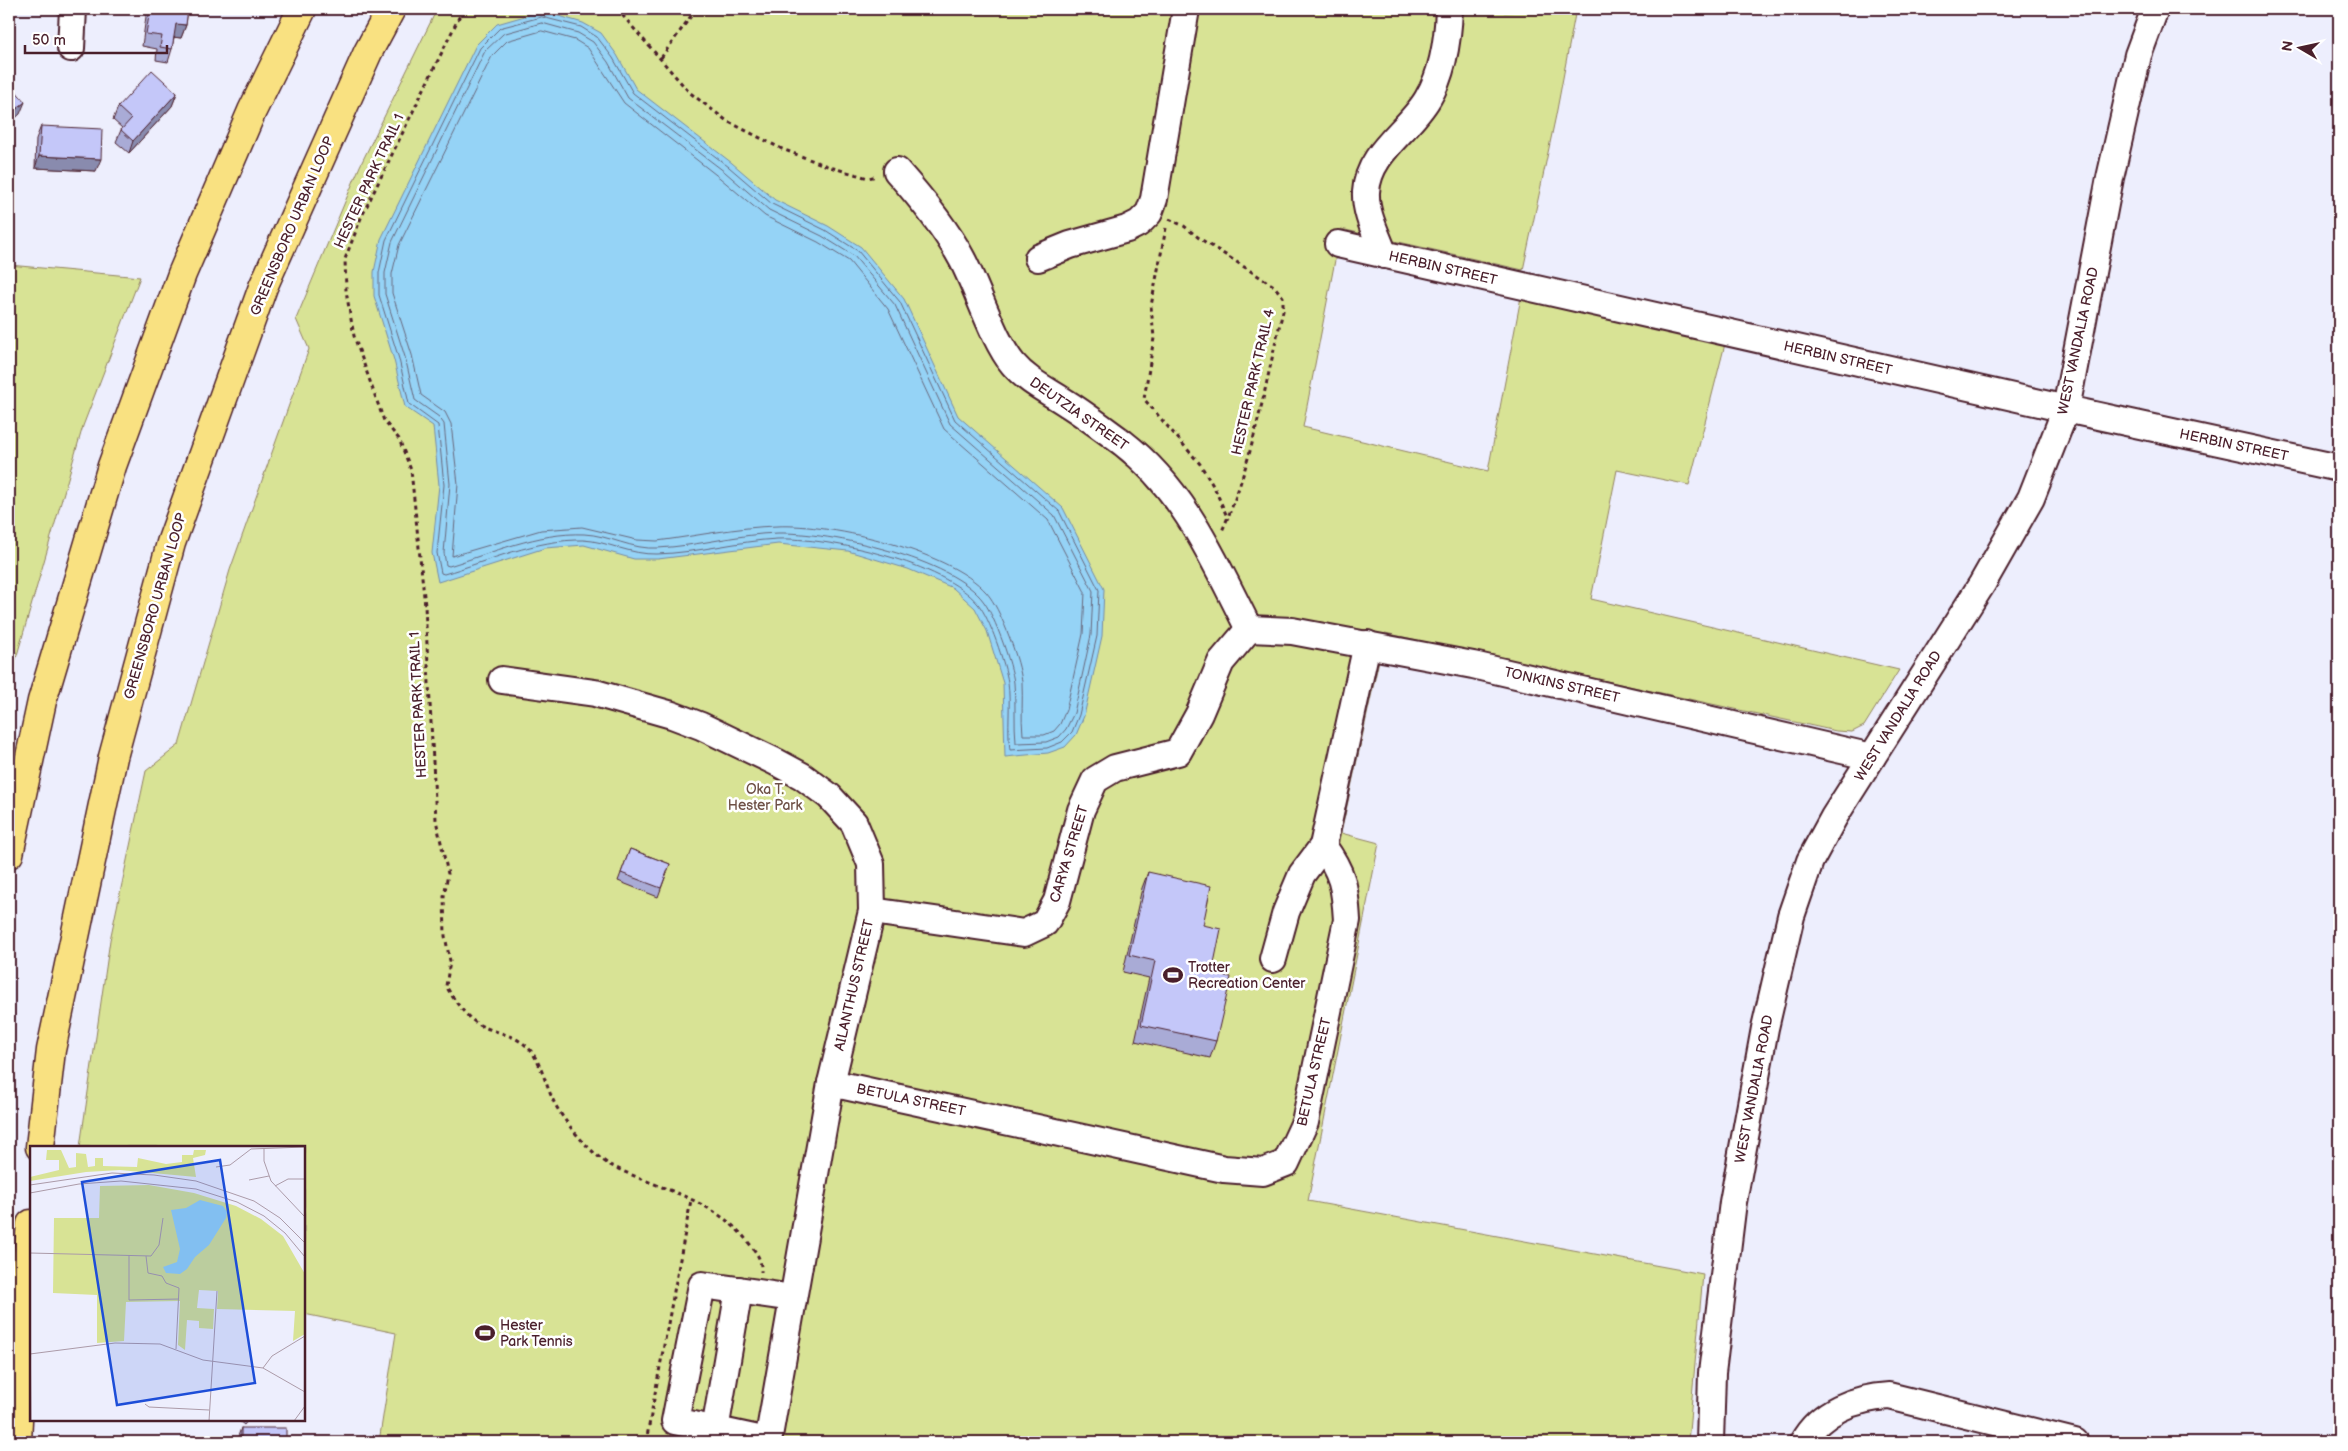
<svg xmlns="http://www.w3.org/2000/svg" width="2348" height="1451" viewBox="0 0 2348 1451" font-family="'Balsamiq Sans',sans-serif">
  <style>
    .green { fill: #d8e395; stroke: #918160 }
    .water { fill: #95d3f6; stroke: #778ba5 }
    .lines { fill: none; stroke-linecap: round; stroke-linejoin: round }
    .shore { stroke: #68677c; stroke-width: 1 }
    .minor-casing { stroke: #4a1f2b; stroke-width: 30 }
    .highway-casing { stroke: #4a1f2b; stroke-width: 31 }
    .path { stroke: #4a1f2b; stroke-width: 3; stroke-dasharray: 4 4; stroke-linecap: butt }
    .minor { stroke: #fff; stroke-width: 26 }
    .highway { stroke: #f9e181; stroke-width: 28 }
    .wall { fill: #a9abd6; stroke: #4a1f2b }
    .shaded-wall { fill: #898bae; stroke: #4a1f2b }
    .building { fill: #c4c7f9; stroke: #4a1f2b }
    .labels { text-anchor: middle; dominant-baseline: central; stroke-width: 5; stroke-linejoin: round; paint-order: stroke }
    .street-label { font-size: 14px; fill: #4a1f2b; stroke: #fff }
    .park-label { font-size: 14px; fill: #6e5046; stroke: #fff }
    .poi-label { font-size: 14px; fill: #4a1f2b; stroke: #fff; text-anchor: start }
    .inset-road { fill: none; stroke: #ac9ba9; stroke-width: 1 }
    .view { fill: #1d4ed8; fill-opacity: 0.15; stroke: #1d4ed8; stroke-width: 2.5 }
    .inset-edge { fill: none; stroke: #4a1f2b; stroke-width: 2.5 }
  </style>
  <rect width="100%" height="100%" fill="#edeefd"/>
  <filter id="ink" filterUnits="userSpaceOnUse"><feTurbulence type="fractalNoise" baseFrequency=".02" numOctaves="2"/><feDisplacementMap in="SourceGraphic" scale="10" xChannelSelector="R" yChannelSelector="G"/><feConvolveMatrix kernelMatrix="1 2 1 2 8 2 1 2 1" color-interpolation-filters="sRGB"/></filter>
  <g filter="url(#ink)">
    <g class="green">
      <polygon points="437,9 1576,9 1556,115 1523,270 1341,229 1303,427 1488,471 1521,297 1725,344 1689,485 1617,470 1591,599 1899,670 1864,726 1852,732 1836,731 1385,633 1341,833 1379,843 1308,1201 1703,1274 1688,1442 379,1442 396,1333 304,1314 304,1147 80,1147 110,940 146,771 179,745 230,570 309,349 296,319 360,166"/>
      <polygon points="9,265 140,277 83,426 9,683"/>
    </g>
    <polygon class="water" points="542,11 583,23 601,33 617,55 636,89 732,163 775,200 828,226 861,247 904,299 958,416 1063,508 1104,589 1102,636 1084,716 1076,735 1065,747 1048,753 1005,757 1003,683 987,631 975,608 953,588 908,569 848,551 778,544 658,559 634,559 584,545 545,548 438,582 432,553 439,485 433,426 405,407 394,360 374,296 374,272 381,239 476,45 497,24"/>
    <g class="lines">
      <g class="shore">
        <path d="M542,17L581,27L597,37L613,58L633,93L729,167L772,204L825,230L858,251L900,302L955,420L1059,511L1099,590L1097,636L1079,715L1072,732L1062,742L1047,748L1010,750C1007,728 1011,704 1008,682C1005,664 990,618 978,604C944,563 830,537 777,539C737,541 697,553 657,554C630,555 607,541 583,540C536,539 489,561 444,574L441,573L437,553L444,485L438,425L409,404L399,359L379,295V273L386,240L480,48L500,28Z"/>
        <path d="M542,23L578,33L593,42L608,62L628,98L725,172L769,210L822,236L854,256L895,305L950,424L1054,515L1093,591L1091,635L1074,713L1066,729L1059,737L1046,742L1016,743C1014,723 1016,703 1014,683C1012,664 995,617 984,602C953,558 830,532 778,533C738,534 698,546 658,548C632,550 609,535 584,534C538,532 492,553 449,566L446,565L444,553L450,484L444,424L439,417L415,400L405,357L385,294V273L392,242L485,51L503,34Z"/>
        <path d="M542,31L575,40L588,48L624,103L720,178L765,216L818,242L849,261L888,309L944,429L1048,520L1085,592L1083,634L1066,710L1060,724L1054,731L1044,735H1023C1021,717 1023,700 1022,682C1020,661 1002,614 990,597C958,552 830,523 777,526C737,527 697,536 657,541L637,540L582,527L541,530L452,556L458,484L451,424L445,412L421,395L412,355L392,293V274L399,245L492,56L507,41Z"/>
      </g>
      <defs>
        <g id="minor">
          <polyline points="71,48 73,9"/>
          <path d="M897,171C921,198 945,227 962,259C978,289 993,340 1013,364C1028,382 1049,391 1068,404C1087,416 1105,430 1123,443C1186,492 1214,561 1249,629"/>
          <polyline points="1338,244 2066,409 2339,468"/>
          <path d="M1384,255C1377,235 1365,214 1366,192C1368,152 1410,130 1428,98C1443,73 1448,37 1449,9"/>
          <polyline points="1038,258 1070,245 1127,229 1139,223 1149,213 1154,199 1186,9"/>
          <polyline points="1249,629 1292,631 1473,665 1872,757"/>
          <polyline points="502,680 595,693 672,715 701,726 776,762 802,776 829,796 854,823 871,864 872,911 831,1083 768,1442"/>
          <polyline points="872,911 1024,933 1045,923 1057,901 1081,810 1095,780 1115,768 1178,752 1199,714 1221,662 1249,629"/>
          <polyline points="1273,959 1286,912 1302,874 1323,846"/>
          <path d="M831,1083L1224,1169L1263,1172L1286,1163L1305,1122L1347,920C1345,887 1343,873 1323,846L1367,644"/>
          <polyline points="715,1430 739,1290"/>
          <polyline points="768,1441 675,1421 702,1285 793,1298"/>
          <polyline points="1710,1442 1712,1373 1733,1202 1765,1028 1791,916 1810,861 1834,817 1982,584 2031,498 2066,409 2110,178 2138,55 2155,9"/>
          <path d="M1803,1442C1820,1411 1855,1398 1889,1396L2075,1442"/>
        </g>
        <g id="highway">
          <polyline points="9,854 42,701 112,466 182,274 252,111 302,9"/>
          <polyline points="40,1147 51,1050 113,757 171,543 263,287 368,52 391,9"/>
          <polyline points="17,1442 24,1291 31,1224"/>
        </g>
      </defs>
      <use href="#minor" class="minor-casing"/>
      <use href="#highway" class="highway-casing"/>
      <g class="path">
        <path d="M463,9L361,218L345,259L346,291L354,336L384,421L399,439L411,470L425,606L436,820L448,874L444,896L445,936L450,961L446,986C455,1001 467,1020 484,1027C501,1034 519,1036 531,1051C541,1064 546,1085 553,1100C562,1120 591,1154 610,1165C657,1189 714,1198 748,1242C756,1252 762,1259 761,1272"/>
        <polyline points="617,9 689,92 727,121 782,149 830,167 868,178 877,176"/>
        <polyline points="661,58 696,9"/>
        <path d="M1169,219L1184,226L1199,238L1274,286L1283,297V311C1265,384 1253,462 1222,531"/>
        <polyline points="1166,228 1151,306 1154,338 1144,399 1200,464 1215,489 1228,519"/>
        <polyline points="646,1442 691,1200"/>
      </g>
      <use href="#minor" class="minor"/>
      <use href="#highway" class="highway"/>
    </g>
    <g class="wall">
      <polygon points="147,9 188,9 186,25 181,38 174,37 172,49 168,62 156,60 157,49 142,46"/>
      <polygon points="177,93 172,106 129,153 116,142 121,130 122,128 113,120 118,107"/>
      <polygon points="41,126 96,171 35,168 36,139"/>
      <polygon points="630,849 670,864 658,897 618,881"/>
      <polygon points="1148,872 1203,925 1212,973 1216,1041 1210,1058 1135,1041 1149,978 1123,972 1142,888"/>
      <polygon points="238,1420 248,1420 244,1425"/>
      <polygon points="241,1428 286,1442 236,1442"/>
    </g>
    <g class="shaded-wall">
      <polygon points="1505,9 1566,9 1504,12"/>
      <polygon points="176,24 186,25 181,38 172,37"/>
      <polygon points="177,93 172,106 129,153 133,141"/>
      <polygon points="25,102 20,114 9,124 9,115"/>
      <polygon points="39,156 101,159 96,171 35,168"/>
    </g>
    <g class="building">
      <polygon points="150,9 188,9 186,25 176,24 172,49 160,47 162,36 146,34"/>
      <polygon points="152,70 177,93 133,141 121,130 131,119 118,107"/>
      <polygon points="9,83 25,102 9,115"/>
      <polygon points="41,126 102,129 101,159 39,156"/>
      <polygon points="630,849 670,864 661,888 621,873"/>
      <polygon points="1148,872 1211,886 1203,925 1221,929 1212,973 1231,977 1216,1041 1141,1025 1155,961 1129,955"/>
      <rect x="241" y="1428" width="45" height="14"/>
    </g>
  </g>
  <defs>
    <symbol id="stadium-bare" viewBox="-9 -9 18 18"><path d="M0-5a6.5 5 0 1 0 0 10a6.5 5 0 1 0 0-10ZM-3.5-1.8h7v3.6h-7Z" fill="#4a1f2b" stroke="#fff" stroke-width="2.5" paint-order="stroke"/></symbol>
  </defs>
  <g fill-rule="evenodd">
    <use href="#stadium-bare" x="1159" y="961" width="28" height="28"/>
    <use href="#stadium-bare" x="471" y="1319" width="28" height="28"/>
  </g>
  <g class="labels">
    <g class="street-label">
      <text transform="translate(369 181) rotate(-65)">HESTER PARK TRAIL 1</text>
      <text transform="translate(292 226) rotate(-67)">GREENSBORO URBAN LOOP</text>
      <text transform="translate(1443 268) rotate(13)">HERBIN STREET</text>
      <text transform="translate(2078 341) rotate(-78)">WEST VANDALIA ROAD</text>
      <text transform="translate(1838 358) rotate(13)">HERBIN STREET</text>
      <text transform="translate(1253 382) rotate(-77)">HESTER PARK TRAIL 4</text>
      <text transform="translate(1079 414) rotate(35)">DEUTZIA STREET</text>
      <text transform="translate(2234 445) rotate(12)">HERBIN STREET</text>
      <text transform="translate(155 606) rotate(-74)">GREENSBORO URBAN LOOP</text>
      <text transform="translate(1562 685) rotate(13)">TONKINS STREET</text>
      <text transform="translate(418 705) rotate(-93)">HESTER PARK TRAIL 1</text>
      <text transform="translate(1898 716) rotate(-58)">WEST VANDALIA ROAD</text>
      <text transform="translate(1069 854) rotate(-73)">CARYA STREET</text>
      <text transform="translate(854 985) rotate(-77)">AILANTHUS STREET</text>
      <text transform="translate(1314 1072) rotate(-77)">BETULA STREET</text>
      <text transform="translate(1754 1089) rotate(-79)">WEST VANDALIA ROAD</text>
      <text transform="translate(911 1100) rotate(12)">BETULA STREET</text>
    </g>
    <g class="park-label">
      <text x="765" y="789">Oka T.<tspan x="765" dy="16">Hester Park</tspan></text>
    </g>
    <g class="poi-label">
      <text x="1188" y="967">Trotter<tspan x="1188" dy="16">Recreation Center</tspan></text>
      <text x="500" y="1325">Hester<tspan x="500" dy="16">Park Tennis</tspan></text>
    </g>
  </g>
  <g transform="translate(30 1146)">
    <rect width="275" height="275" fill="#edeefd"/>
    <path d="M17,4H31L39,22L46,21V7L56,8L58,21L65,20V12H73V20L107,21L108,12L136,18L152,16V9H163L164,4H176L175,9L163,12L166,31L90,24L56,26L0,35V31L29,24V14H16ZM119,39L164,47L206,60L231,73L253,90L275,128V188L263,195L265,165L187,163L188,145L169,144L167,162L184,163L183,183L169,182V175L157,174L155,204L148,199L150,155L96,156L94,195L67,197V149L23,147L24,72H69L70,40Z" fill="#d8e395"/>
    <path d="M170,54L193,60L197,66L196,72L179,99L165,111L157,123L150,128L136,127L133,121L147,116L150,103L141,64L156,62Z" fill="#95d3f6"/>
    <path class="inset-road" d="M234,2V15L241,35L275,71M186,21L200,19L221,3L275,1M219,34L239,30M0,39L82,27L124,29L166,35L224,55L250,72L275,97M245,40L258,33H275M0,47L49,38L91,35L166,43L207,56L234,70L255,87L275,111M0,107L121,110L129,99L133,72M99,109V154L149,153M116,110L118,127L132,130L136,137L149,142L146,203M0,167L1,275M0,208L85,197L130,198L173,214L233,222L275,246M233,222L242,210L275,190M115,258L119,261L179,264M179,275L187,145M264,275L275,260"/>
    <path class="view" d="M190,14L225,237L87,259L52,36Z"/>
    <rect width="275" height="275" class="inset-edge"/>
  </g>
  <rect width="2348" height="1451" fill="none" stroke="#fff" stroke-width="30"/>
  <rect x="15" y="15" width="2318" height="1421" fill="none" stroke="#4a1f2b" stroke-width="2" filter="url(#ink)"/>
  <g transform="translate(2300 48) rotate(279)" stroke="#ffffff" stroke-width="4" paint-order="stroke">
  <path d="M0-4L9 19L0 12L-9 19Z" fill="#4a1f2b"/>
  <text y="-8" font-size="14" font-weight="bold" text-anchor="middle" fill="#4a1f2b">N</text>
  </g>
  <path d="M25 45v8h142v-8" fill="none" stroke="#4a1f2b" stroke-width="2.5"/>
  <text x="32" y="45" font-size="15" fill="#4a1f2b" stroke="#ffffff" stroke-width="4" paint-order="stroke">50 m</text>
</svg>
